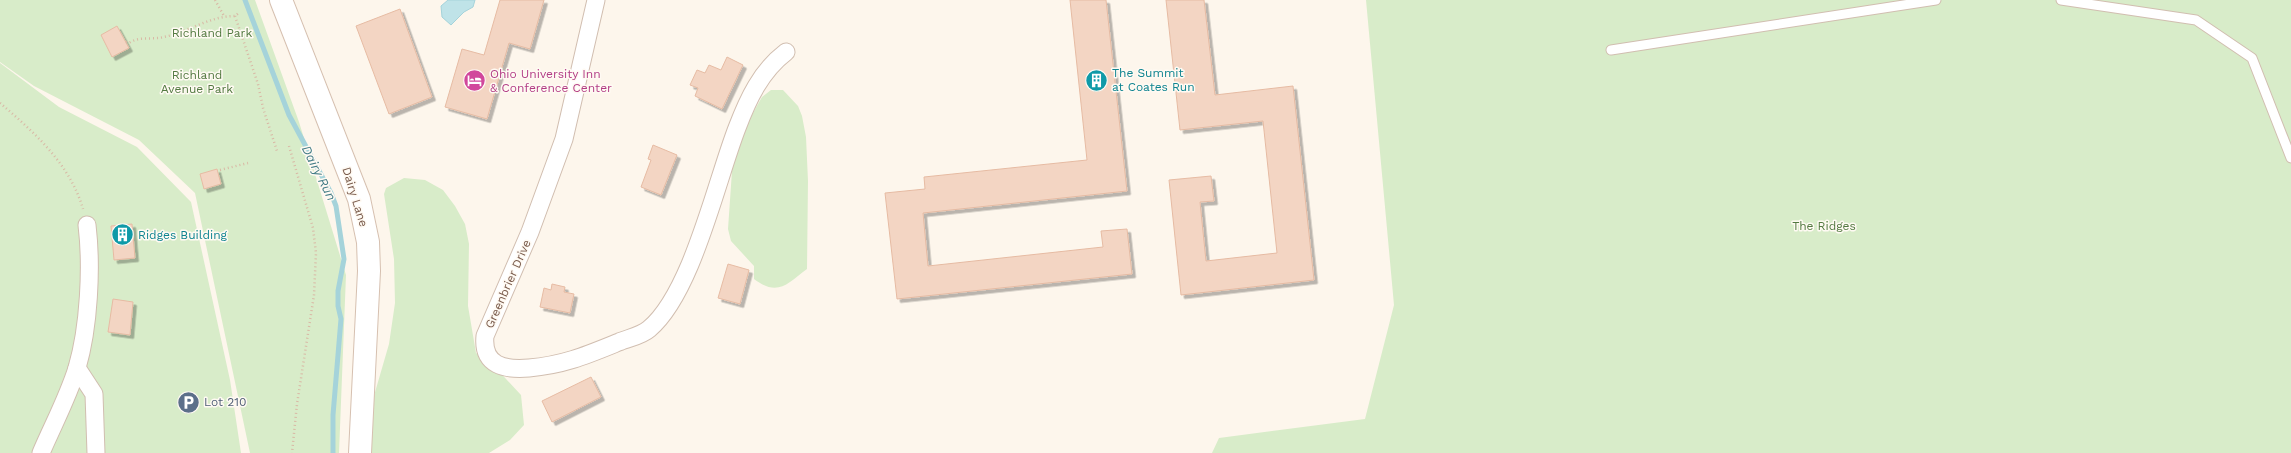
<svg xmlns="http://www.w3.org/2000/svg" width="2291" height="453" viewBox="0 0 2291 453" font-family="'Work Sans',sans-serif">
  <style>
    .green { fill: #d8ecc9 }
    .water { fill: #bfe3e8; stroke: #a5d3da }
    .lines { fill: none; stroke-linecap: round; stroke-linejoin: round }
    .stream { stroke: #a5d3da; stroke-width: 5 }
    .building { fill: #f3d5c3; stroke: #e6bba3; filter: url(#shadow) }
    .lane-casing { stroke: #d1beb0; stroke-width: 11 }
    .street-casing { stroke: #d1beb0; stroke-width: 19 }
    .secondary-casing { stroke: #d6c0b0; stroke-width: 24 }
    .path { stroke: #d9b8a5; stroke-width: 2.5; stroke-dasharray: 1 3; stroke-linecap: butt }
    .lane { stroke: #fff; stroke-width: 9 }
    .street { stroke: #fff; stroke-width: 17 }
    .secondary { stroke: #fff; stroke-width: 22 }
    .labels { text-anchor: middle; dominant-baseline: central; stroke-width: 3; stroke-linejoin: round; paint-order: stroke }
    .park-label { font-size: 12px; fill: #537a41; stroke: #fffaf3 }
    .culture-label { font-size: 12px; fill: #0d838f; stroke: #fffaf3; text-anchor: start }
    .hotel-label { font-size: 12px; fill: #b23c85; stroke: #fffaf3; text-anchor: start }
    .street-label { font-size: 12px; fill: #7a5c4d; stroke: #fffaf3 }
    .service-label { font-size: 12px; fill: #4e5e75; stroke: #fffaf3; text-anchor: start }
    .water-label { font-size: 13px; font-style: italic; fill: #437c86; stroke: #fffaf3 }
  </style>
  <defs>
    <filter id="shadow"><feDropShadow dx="3.5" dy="3.5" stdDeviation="0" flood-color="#0004"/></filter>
  </defs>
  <rect width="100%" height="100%" fill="#fdf6ec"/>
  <g class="green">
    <polygon points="0,0 255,0 299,122 346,275 339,453 250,453 195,193 139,140 34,86 0,62"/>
    <polygon points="1366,0 2291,0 2291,453 1212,453 1219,438 1365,419 1394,305"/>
    <polygon points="0,63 59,107 137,147 191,202 230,380 241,453 0,453"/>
    <path d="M771,90H783L798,106L802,116L806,137L808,181L807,269C787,284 778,297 754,279V266L731,241L728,229L732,171L737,148L745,127L762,97Z"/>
    <polygon points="404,178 425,180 443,190 455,206 465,224 469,244 468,306 476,353 493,365 521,395 524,425 510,440 489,453 369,453 371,406 389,344 395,303 394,259 384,194 386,188"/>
  </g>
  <polygon class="water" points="448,0 475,0 473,7 464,12 451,25 442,17 441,6"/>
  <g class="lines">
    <polyline class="stream" points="245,0 289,115 331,193 336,206 344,259 338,291 338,306 341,319 333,415 333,453"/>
  </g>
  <g class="building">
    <polygon points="500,0 544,0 530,49 509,43 487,119 445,107 462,49 484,55"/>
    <polygon points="1070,0 1106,0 1127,191 923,213 928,266 1103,247 1101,231 1127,229 1132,274 897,299 885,193 925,189 924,177 1087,160"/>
    <polygon points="1166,0 1204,0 1215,95 1293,86 1314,280 1181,295 1169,180 1211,176 1214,201 1200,202 1206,261 1277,253 1263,121 1180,130"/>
    <polygon points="400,9 432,97 389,114 356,26"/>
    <polygon points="117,26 129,48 112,57 101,35"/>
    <polygon points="727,57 743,65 722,109 695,96 698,88 690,85 697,70 705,73 709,65 721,70"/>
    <polygon points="653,145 677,155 661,195 641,187 651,160 648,159"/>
    <polygon points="217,169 221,184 204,189 200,174"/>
    <polygon points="132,224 135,258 114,260 111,226"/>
    <polygon points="728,264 749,270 740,304 718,298"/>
    <polygon points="552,284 565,287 564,292 574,294 570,313 540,307 544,288 551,290"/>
    <polygon points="113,299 133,302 130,335 108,332"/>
    <polygon points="591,377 601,397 552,422 542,401"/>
  </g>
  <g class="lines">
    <defs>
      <g id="lane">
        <polyline points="2061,0 2196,20 2252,58 2291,158"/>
        <polyline points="1611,50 1936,0"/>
      </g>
      <g id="street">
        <path d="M596,0L564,139L530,232L485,336C482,366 505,370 529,368C564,365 587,355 619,342C628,338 641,336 649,329C692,293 716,182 737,128C748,99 761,71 786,52"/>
        <polyline points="77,368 94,394 96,453"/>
        <path d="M41,453C53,425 68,397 77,368C89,327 92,267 87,225"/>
      </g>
      <polyline id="secondary" points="281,0 359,199 368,242 369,271 360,453"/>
    </defs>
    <use href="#lane" class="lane-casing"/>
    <use href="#street" class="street-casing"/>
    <use href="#secondary" class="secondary-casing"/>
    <g class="path">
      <polyline points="215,0 224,16"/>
      <polyline points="235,16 258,84 263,108 277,151"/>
      <path d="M126,42L129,43C139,36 152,40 164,37C188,32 210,16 235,16L240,12"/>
      <path d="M0,103C34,132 70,164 83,209"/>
      <polyline points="289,146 313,228 316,253 314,295 297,404 292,453"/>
      <polyline points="220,170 248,163"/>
    </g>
    <use href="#lane" class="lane"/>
    <use href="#street" class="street"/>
    <use href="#secondary" class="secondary"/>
  </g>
  <defs>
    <symbol id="building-disc" viewBox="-11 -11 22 22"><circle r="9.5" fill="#0f9aa8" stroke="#fffaf3"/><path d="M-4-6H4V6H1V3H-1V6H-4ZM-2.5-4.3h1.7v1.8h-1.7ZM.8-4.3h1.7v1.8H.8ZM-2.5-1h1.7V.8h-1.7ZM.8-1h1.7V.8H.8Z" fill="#fff"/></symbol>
    <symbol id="hotel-disc" viewBox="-11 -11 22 22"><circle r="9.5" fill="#d1479c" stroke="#fffaf3"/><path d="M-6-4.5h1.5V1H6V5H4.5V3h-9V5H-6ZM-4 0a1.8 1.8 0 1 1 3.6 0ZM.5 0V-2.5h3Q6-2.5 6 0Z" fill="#fff"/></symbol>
    <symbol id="parking-disc" viewBox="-11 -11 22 22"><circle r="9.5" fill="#5c6f8a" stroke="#fffaf3"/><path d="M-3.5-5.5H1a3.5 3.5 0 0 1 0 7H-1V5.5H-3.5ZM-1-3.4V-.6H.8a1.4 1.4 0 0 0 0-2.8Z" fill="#fff"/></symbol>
  </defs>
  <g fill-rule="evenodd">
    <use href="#building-disc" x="1084" y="68" width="25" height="25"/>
    <use href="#hotel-disc" x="462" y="68" width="25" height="25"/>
    <use href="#building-disc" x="110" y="222" width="25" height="25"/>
    <use href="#parking-disc" x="176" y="390" width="25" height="25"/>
  </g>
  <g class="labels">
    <g class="park-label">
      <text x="212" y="33">Richland Park</text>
      <text x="197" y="75">Richland<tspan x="197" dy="14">Avenue Park</tspan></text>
      <text x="1824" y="226">The Ridges</text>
    </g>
    <g class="culture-label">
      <text x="1112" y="73">The Summit<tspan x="1112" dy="14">at Coates Run</tspan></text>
      <text x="138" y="235">Ridges Building</text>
    </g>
    <g class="hotel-label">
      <text x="490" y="74">Ohio University Inn<tspan x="490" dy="14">&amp; Conference Center</tspan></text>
    </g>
    <g class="street-label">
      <text transform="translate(355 197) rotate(73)">Dairy Lane</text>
      <text transform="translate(508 284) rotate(-66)">Greenbrier Drive</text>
    </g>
    <g class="service-label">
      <text x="204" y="402">Lot 210</text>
    </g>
    <g class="water-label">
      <text transform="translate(319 173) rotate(63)">Dairy Run</text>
    </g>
  </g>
</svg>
